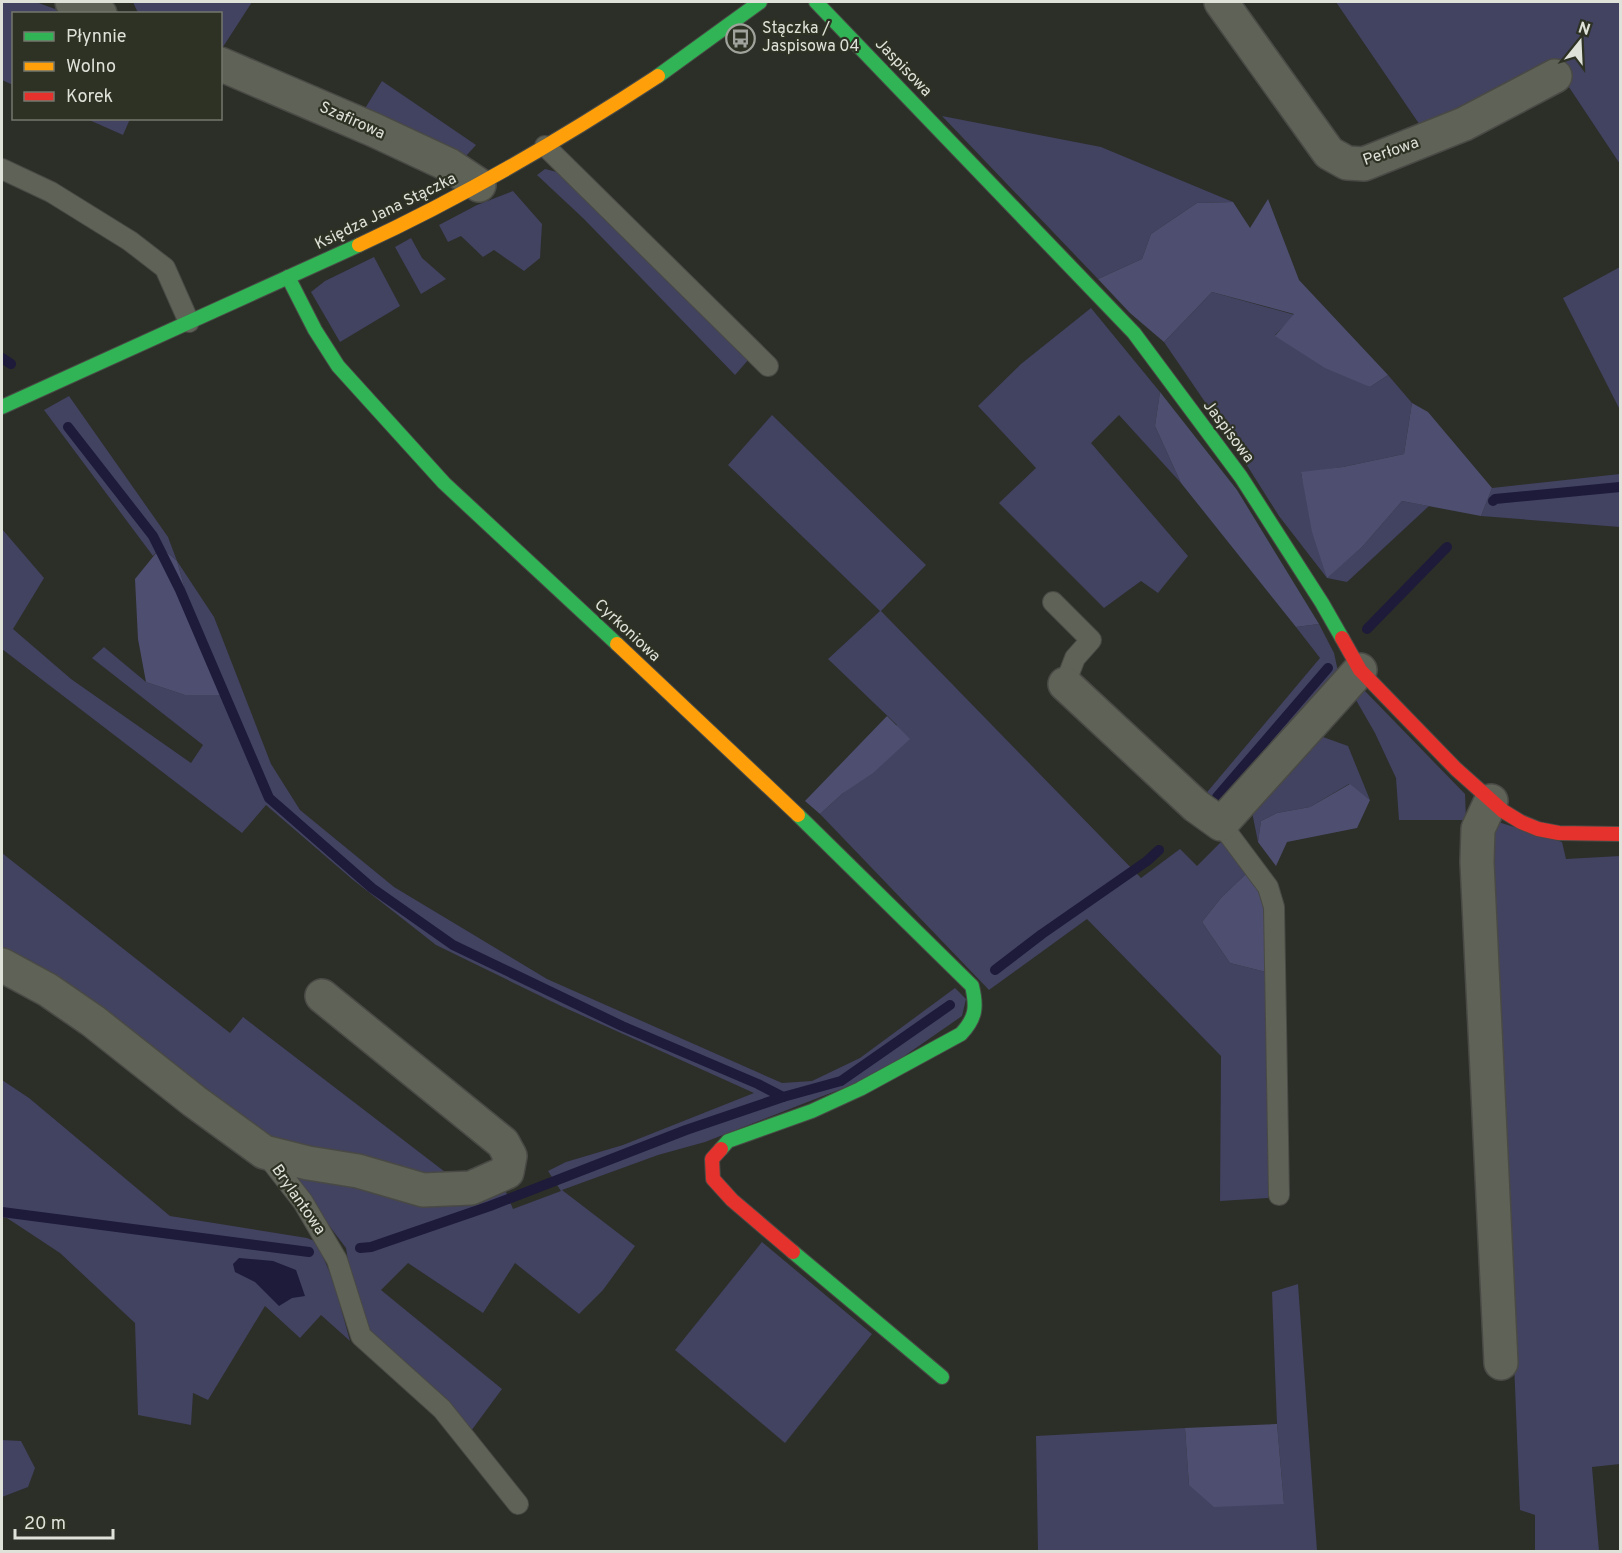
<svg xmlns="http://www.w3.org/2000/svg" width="1622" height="1553" viewBox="0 0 1622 1553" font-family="Overpass,sans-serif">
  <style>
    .green { fill: #424261 }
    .forest { fill: #4e4e71 }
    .water { fill: #1d1a3a }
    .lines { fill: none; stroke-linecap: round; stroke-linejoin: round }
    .stream { stroke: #1d1a3a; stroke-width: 10 }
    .lane-casing { stroke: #494a45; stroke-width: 22 }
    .street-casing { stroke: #494a45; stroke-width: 36 }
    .fast-casing { stroke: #494a45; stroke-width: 16 }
    .slow-casing { stroke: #494a45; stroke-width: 16 }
    .jam-casing { stroke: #494a45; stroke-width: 16 }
    .lane { stroke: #5f6257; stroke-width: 20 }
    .street { stroke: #5f6257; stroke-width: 33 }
    .fast { stroke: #30b455; stroke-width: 14 }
    .slow { stroke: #ff9f0a; stroke-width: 14 }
    .jam { stroke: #e5322d; stroke-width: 14 }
    .labels { text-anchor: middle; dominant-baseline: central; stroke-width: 4.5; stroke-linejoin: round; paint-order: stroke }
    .poi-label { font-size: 16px; fill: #dfe2d9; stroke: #2d3224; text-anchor: start }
    .street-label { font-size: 16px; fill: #dfe2d9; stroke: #2d3224 }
  </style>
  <rect width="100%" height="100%" fill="#2c2e28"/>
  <g class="green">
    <polygon points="2,2 36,2 66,13 14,14 13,85 2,80"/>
    <polygon points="133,2 252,2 221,50 220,14 138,13"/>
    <polygon points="1336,2 1620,2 1620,164 1553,63 1424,131"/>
    <polygon points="382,81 476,145 466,156 364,110"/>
    <polygon points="942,116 1101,147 1233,202 1197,203 1151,234 1142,259 1098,279"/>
    <polygon points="87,119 130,119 123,135"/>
    <polygon points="545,169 561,173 749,359 735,375 584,219 537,175"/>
    <polygon points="513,191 542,224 540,258 524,271 494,250 483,257 461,236 448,242 439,225 477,205"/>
    <polygon points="411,238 422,258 446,279 421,294 395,247"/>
    <polygon points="374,257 400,306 340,342 311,292 325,281"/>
    <polygon points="1620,267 1620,410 1563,298"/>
    <polygon points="1212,292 1295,315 1275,335 1370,387 1388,375 1412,403 1404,454 1343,467 1301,473 1327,577 1362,547 1402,501 1429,506 1347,582 1327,578 1279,516 1231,440 1164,342"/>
    <polygon points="1091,308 1160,392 1155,426 1181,483 1119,415 1091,443 1188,556 1158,593 1141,581 1104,608 999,503 1036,468 978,406 1021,364"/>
    <polygon points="69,396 168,537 177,561 214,617 271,764 300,810 394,887 547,979 782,1083 812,1081 860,1058 955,988 966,999 962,1016 877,1075 705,1142 658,1155 562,1190 635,1246 603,1290 579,1314 515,1263 483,1313 408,1263 381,1290 502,1389 471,1431 435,1393 365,1326 352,1283 346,1248 285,1167 504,1187 513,1209 561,1191 548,1171 566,1162 623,1145 754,1093 561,1006 436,945 352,879 266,805 242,833 2,649 2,529 44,578 13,629 71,679 191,763 203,745 92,658 104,647 146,682 185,695 221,694 187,596 177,561 161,547 153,556 44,410"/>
    <polygon points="772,415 926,565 881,611 1141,878 1180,849 1197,866 1223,840 1248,872 1221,898 1202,922 1230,963 1266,972 1270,1071 1268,1198 1220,1201 1221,1056 1087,919 989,990 820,814 843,793 897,725 828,659 880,611 728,465"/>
    <polygon points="1620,474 1620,527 1481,516 1492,488"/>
    <polygon points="1319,624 1334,653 1339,676 1220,807 1203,797 1320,658 1296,627"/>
    <polygon points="1363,689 1465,794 1466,820 1399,820 1396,778 1375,733 1356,700"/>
    <polygon points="1323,737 1348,746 1370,800 1349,784 1310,807 1277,813 1261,821 1258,842 1252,812 1274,784"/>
    <polygon points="1492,820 1562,842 1566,859 1620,856 1620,1464 1592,1467 1599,1551 1535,1551 1535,1515 1520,1510"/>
    <polygon points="2,853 230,1033 243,1017 449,1175 412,1173 265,1139 2,953"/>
    <polygon points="2,1080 29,1098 170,1216 307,1238 317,1242 334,1283 350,1341 321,1315 300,1338 265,1306 208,1400 193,1393 191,1425 138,1415 135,1323 60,1253 7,1218 2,1217"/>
    <polygon points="762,1242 872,1334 785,1443 675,1350"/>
    <polygon points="1298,1284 1317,1551 1038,1551 1036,1436 1185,1428 1189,1485 1284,1504 1277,1424 1272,1292"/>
    <polygon points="2,1440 21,1441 35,1468 28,1487 2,1497"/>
  </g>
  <g class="forest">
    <polygon points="1268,199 1299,280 1388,375 1370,387 1325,368 1275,336 1294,314 1212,292 1164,342 1130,313 1098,279 1142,259 1151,234 1197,203 1233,202 1250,228"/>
    <polygon points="1160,392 1237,490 1319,624 1296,627 1181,483 1155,426"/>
    <polygon points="1412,403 1428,412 1492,488 1481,516 1402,501 1362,547 1327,578 1312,532 1301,472 1343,467 1404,454"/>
    <polygon points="161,547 177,561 187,596 221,695 185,695 146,682 138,639 135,579"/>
    <polygon points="887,716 910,739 873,773 843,793 820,814 805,801"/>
    <polygon points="1350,784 1370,800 1357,828 1287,842 1276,866 1258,842 1261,821 1277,813 1310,807"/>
    <polygon points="1248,872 1263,895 1266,972 1230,963 1202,922 1221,898"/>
    <polygon points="1277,1424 1284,1504 1214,1507 1189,1485 1185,1428"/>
  </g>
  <polygon class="water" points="239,1258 273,1261 296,1270 305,1296 292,1298 279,1306 255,1282 235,1272 233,1264"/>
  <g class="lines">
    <g class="stream">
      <polyline points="2,358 11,364"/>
      <polyline points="68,427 153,536 180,590 269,798 372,888 453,945 622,1026 758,1084 783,1097"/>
      <polyline points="1493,501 1495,499 1620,487"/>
      <polyline points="1367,629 1447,547"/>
      <polyline points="1217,797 1328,668"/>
      <polyline points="995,970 1042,934 1147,861 1159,850"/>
      <polyline points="2,1212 309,1252"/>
      <polyline points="360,1248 371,1247 490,1206 686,1130 783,1097 841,1081 950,1005"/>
    </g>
    <defs>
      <g id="lane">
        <polyline points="545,146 768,366"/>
        <polyline points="2,169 51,192 130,241 165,268 189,322"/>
        <polyline points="1053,602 1091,640 1075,658 1065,684"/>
        <polyline points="1221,824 1268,887 1274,907 1279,1195"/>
        <polyline points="264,1152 303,1202 337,1260 361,1336 442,1409 518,1504"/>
      </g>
      <g id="street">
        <polyline points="72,2 100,14"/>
        <polyline points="1221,2 1329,153 1347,163 1364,164 1464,124 1555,76"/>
        <polyline points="220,64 374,130 449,165 479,185"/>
        <polyline points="1065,684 1196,806 1221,824 1360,670"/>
        <polyline points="1491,801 1478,829 1477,862 1501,1363"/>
        <polyline points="2,965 48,990 93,1021 194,1101 264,1152 308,1163 358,1171 423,1190 471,1188 507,1172 510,1156 503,1143 322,996"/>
      </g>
      <g id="fast">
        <polyline points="816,2 1134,333 1241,477 1322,603 1342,638"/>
        <polyline points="658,76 760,2"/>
        <polyline points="288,277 315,330 338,366 444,483 617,644"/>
        <polyline points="2,407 359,245"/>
        <path d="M721,1149L728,1141L812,1111L860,1089L961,1034C976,1018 977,1007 972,986L798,815"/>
        <polyline points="793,1252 942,1377"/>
      </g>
      <g id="slow">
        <path d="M359,245C463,197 562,139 658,76"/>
        <polyline points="617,644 798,815"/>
      </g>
      <g id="jam">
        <polyline points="1342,638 1360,670 1456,769 1503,811 1521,822 1538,829 1559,833 1620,834"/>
        <polyline points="721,1149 712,1159 713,1179 732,1200 793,1252"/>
      </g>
    </defs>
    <use href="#lane" class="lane-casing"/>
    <use href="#street" class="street-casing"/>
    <use href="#fast" class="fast-casing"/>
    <use href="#slow" class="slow-casing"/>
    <use href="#jam" class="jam-casing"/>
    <use href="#lane" class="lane"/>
    <use href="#street" class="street"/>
    <use href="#fast" class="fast"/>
    <use href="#slow" class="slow"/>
    <use href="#jam" class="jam"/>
  </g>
  <defs>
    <symbol id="bus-ring" viewBox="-11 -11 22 22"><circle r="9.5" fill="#2d3224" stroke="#a0a39b" stroke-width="1.5"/><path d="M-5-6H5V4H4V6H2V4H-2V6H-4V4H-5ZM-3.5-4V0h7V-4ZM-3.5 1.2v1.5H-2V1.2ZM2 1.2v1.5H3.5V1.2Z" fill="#a0a39b"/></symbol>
  </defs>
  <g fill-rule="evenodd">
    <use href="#bus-ring" x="724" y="22" width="33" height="33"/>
  </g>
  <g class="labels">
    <g class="poi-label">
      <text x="762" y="29">Stączka /<tspan x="762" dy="18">Jaspisowa 04</tspan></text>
    </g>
    <g class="street-label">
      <text transform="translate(903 68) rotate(46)">Jaspisowa</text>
      <text transform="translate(352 121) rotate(24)">Szafirowa</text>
      <text transform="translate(1391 152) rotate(-19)">Perłowa</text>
      <text transform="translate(386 212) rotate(-26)">Księdza Jana Stączka</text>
      <text transform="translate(1228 432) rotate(53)">Jaspisowa</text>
      <text transform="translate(627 631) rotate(43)">Cyrkoniowa</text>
      <text transform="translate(298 1200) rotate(55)">Brylantowa</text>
    </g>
  </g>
  <rect width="1622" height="1553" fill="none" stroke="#dfe2d9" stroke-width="6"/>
  <rect x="12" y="12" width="210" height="108" fill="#2d3224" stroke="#74786c" stroke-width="1.5"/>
  <rect x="24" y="32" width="30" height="9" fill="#30b455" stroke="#74786c" stroke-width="1.5"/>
  <text x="66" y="42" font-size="18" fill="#dfe2d9">Płynnie</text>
  <rect x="24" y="62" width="30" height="9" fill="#ff9f0a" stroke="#74786c" stroke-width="1.5"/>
  <text x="66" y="72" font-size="18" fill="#dfe2d9">Wolno</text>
  <rect x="24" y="92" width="30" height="9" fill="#e5322d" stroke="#74786c" stroke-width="1.5"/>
  <text x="66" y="102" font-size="18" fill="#dfe2d9">Korek</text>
  <g transform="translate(1580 42) rotate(18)" stroke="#2d3224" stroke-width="4.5" paint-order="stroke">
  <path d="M0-4.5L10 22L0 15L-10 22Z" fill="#dfe2d9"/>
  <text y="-9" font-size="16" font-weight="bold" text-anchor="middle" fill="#dfe2d9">N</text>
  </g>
  <path d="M15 1529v9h98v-9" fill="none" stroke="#dfe2d9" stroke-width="3"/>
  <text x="24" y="1529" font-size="18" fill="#dfe2d9" stroke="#2d3224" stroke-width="4.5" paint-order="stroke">20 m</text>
</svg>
